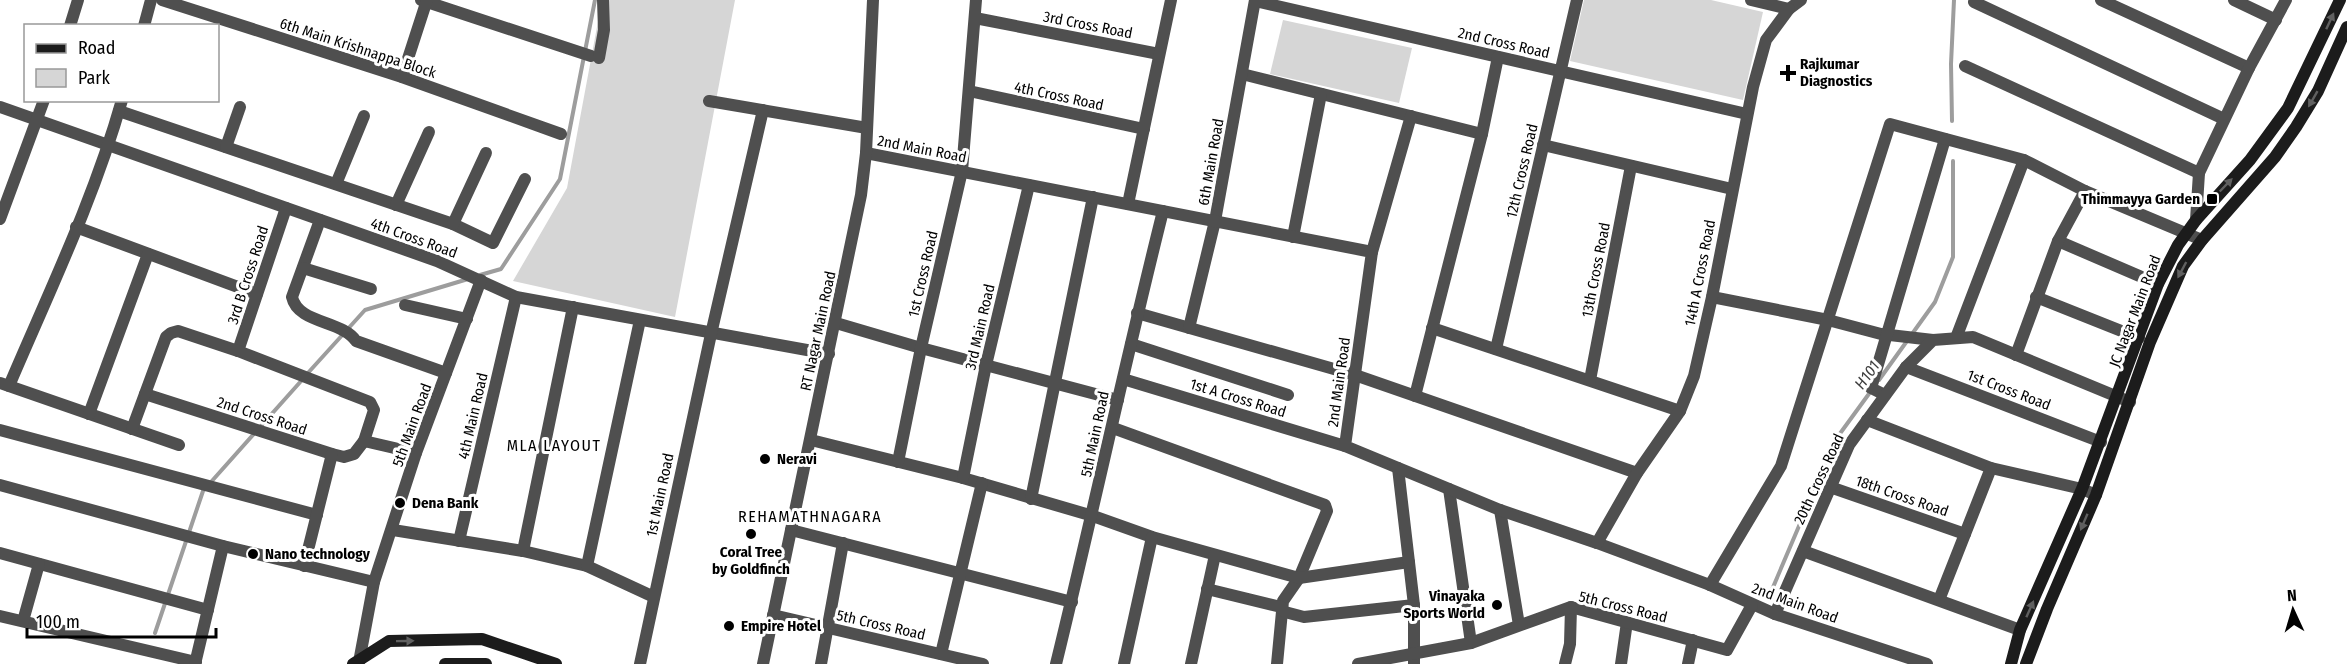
<svg xmlns="http://www.w3.org/2000/svg" width="2347" height="664" viewBox="0 0 2347 664" font-family="'Fira Sans Condensed',sans-serif">
  <style>
    .green { fill: #d6d6d6 }
    .lines { fill: none; stroke-linecap: round; stroke-linejoin: round }
    .stream { stroke: #9d9d9d; stroke-width: 4 }
    .minor { stroke: #4f4f4f; stroke-width: 12 }
    .tertiary { stroke: #4f4f4f; stroke-width: 12 }
    .secondary { stroke: #1c1c1c; stroke-width: 12 }
    .oneway { fill: #606060 }
    .poi-dot { fill: #000; stroke: #fff; stroke-width: 2 }
    .labels { text-anchor: middle; dominant-baseline: central; stroke-width: 6; stroke-linejoin: round; paint-order: stroke }
    .street-label { font-size: 15px; fill: #000; stroke: #fff }
    .poi-label { font-size: 15px; font-weight: bold; fill: #000; stroke: #fff; text-anchor: start }
    .water-label { font-size: 16px; font-style: italic; fill: #3e3e3e; stroke: #fff }
    .neighbourhood-label { font-size: 16px; letter-spacing: 1.5px; fill: #000; stroke: #fff }
  </style>
  <rect width="100%" height="100%" fill="#fff"/>
  <g class="green">
    <polygon points="602,0 735,0 675,317 513,281 567,188"/>
    <polygon points="1584,0 1711,0 1763,12 1743,100 1570,61"/>
    <polygon points="1283,20 1412,48 1399,103 1270,74"/>
  </g>
  <g class="lines">
    <g class="stream">
      <polyline points="1952,121 1951,64 1954,0"/>
      <polyline points="480,275 501,269 560,179 595,0"/>
      <polyline points="307,374 365,310 468,279"/>
      <polyline points="1879,380 1935,302 1953,257 1953,161"/>
      <polyline points="1768,599 1836,439 1871,391"/>
      <polyline points="155,633 203,491 302,380"/>
    </g>
    <g class="minor">
      <polyline points="162,0 402,77 561,134"/>
      <polyline points="421,0 591,56"/>
      <polyline points="2101,0 2249,68"/>
      <polyline points="2234,0 2276,20"/>
      <polyline points="1255,1 1747,114"/>
      <polyline points="1974,2 2224,119"/>
      <polyline points="1789,9 1801,0"/>
      <polyline points="975,18 1159,54"/>
      <polyline points="70,26 78,0"/>
      <polyline points="144,26 151,0"/>
      <polyline points="599,58 604,30 603,0"/>
      <polyline points="1965,66 2199,173"/>
      <polyline points="1242,74 1482,134"/>
      <polyline points="402,77 427,0"/>
      <polyline points="969,91 1144,129"/>
      <polyline points="709,101 867,128"/>
      <polyline points="0,107 437,261 516,297 829,354"/>
      <polyline points="119,111 453,224 493,243 525,179"/>
      <polyline points="1543,145 1732,189"/>
      <polyline points="226,147 240,107"/>
      <polyline points="336,184 364,116"/>
      <polyline points="1128,204 1171,0"/>
      <polyline points="396,205 429,132"/>
      <polyline points="0,219 44,100"/>
      <path d="M320,220L292,297C298,324 342,320 356,341L446,373"/>
      <polyline points="2196,220 2199,173 2249,68 2286,0"/>
      <polyline points="453,224 486,153"/>
      <polyline points="76,227 257,294"/>
      <polyline points="1293,237 1321,94"/>
      <polyline points="2058,241 2158,284"/>
      <polyline points="1372,252 1411,116"/>
      <polyline points="303,268 371,289"/>
      <polyline points="1712,297 1828,320 1881,334 1933,340"/>
      <polyline points="2036,297 2139,338"/>
      <polyline points="405,305 467,319"/>
      <polyline points="1137,313 1355,375 1637,473"/>
      <polyline points="836,323 921,348 1118,400"/>
      <polyline points="1189,328 1215,221 1255,0"/>
      <polyline points="1432,328 1680,411"/>
      <polyline points="1956,338 2024,160"/>
      <polyline points="1131,344 1288,395"/>
      <polyline points="1496,349 1577,0"/>
      <polyline points="238,351 286,208"/>
      <polyline points="2016,355 2058,241 2085,191"/>
      <polyline points="1906,367 2101,442"/>
      <polyline points="1123,379 1345,446"/>
      <polyline points="1590,380 1631,166"/>
      <polyline points="0,383 179,445"/>
      <path d="M9,386C49,292 94,199 122,100"/>
      <polyline points="145,394 332,454 344,457 354,454 364,441"/>
      <polyline points="1885,395 1871,388 1945,139"/>
      <polyline points="1415,396 1482,134 1498,57"/>
      <polyline points="89,414 148,254"/>
      <polyline points="1867,420 1991,468 2082,489 2096,495"/>
      <polyline points="1113,428 1325,505 1327,511 1299,578 1283,601 1277,664"/>
      <polyline points="132,429 166,337 171,333 178,331 238,351 370,402 374,410 364,441 416,453"/>
      <polyline points="0,430 317,515"/>
      <polyline points="811,440 963,478 1093,516 1152,537 1299,578 1409,562"/>
      <polyline points="898,462 921,348 962,171 976,0"/>
      <polyline points="963,478 986,365 1029,185"/>
      <polyline points="0,485 223,546 374,582 359,662"/>
      <polyline points="1830,487 1965,534"/>
      <polyline points="1449,489 1471,643"/>
      <polyline points="1031,499 1093,197"/>
      <polyline points="1500,510 1519,625"/>
      <polyline points="393,530 523,551 587,566 654,597"/>
      <polyline points="791,530 1072,602"/>
      <polyline points="459,541 516,297"/>
      <polyline points="523,551 573,307"/>
      <polyline points="1803,551 2020,630"/>
      <polyline points="0,553 208,610"/>
      <polyline points="304,566 332,454"/>
      <polyline points="587,566 640,320"/>
      <polyline points="374,582 416,453 481,280"/>
      <polyline points="1710,585 1781,466 1890,124 2024,160 2085,191 2202,240"/>
      <polyline points="1207,589 1281,607 1285,612 1304,617 1414,605 1398,468"/>
      <polyline points="1939,600 1991,468"/>
      <polyline points="1775,614 1849,445 1906,367 1933,340 1973,337 2130,402"/>
      <polyline points="0,616 196,662"/>
      <polyline points="23,621 39,564"/>
      <polyline points="941,654 982,483"/>
      <polyline points="195,664 223,546"/>
      <polyline points="640,664 711,334 763,110"/>
      <polyline points="821,664 843,543"/>
      <path d="M1056,664C1093,513 1125,362 1163,211"/>
      <polyline points="1124,664 1152,537"/>
      <polyline points="1191,664 1215,555"/>
      <polyline points="1414,664 1414,605"/>
      <polyline points="1565,664 1570,644 1571,607"/>
      <polyline points="1621,664 1627,622"/>
      <polyline points="1688,664 1693,640"/>
    </g>
    <g class="tertiary">
      <polyline points="866,153 1372,252 1345,446 1500,510 1597,543 1710,585 1775,614 1927,664"/>
      <polyline points="1597,543 1637,473 1680,411 1694,376 1712,297 1753,87 1766,40 1789,9 1751,0"/>
      <polyline points="773,615 983,664"/>
      <polyline points="763,664 861,195 866,153 873,0"/>
      <polyline points="1358,664 1471,643 1571,607 1727,650 1752,605"/>
    </g>
    <g class="secondary">
      <polyline points="353,664 389,641 482,639 556,664"/>
      <polyline points="445,664 486,664"/>
      <polyline points="2011,664 2020,630 2082,489 2158,284 2178,245 2196,220 2250,160 2288,108 2340,0"/>
      <polyline points="2026,664 2047,609 2096,495 2150,342 2183,266 2202,240 2275,157 2296,127 2318,91 2347,27"/>
    </g>
  </g>
  <defs><path id="oneway-solid" d="M-6-.8H1V-3.2L6.5 0L1 3.2V.8H-6Z" transform="scale(1.5)"/></defs>
  <g class="oneway">
    <use href="#oneway-solid" transform="translate(2330 21) rotate(-65)"/>
    <use href="#oneway-solid" transform="translate(2313 99) rotate(120)"/>
    <use href="#oneway-solid" transform="translate(2226 185) rotate(-46)"/>
    <use href="#oneway-solid" transform="translate(2182 270) rotate(118)"/>
    <use href="#oneway-solid" transform="translate(2084 522) rotate(113)"/>
    <use href="#oneway-solid" transform="translate(2030 609) rotate(-66)"/>
    <use href="#oneway-solid" transform="translate(405 641) rotate(-1)"/>
  </g>
  <g class="poi-dot">
    <path d="M1785 64h6v6h6v6h-6v6h-6v-6h-6v-6h6z"/>
    <rect x="2206" y="193" width="12" height="12" rx="3"/>
    <circle cx="765" cy="459" r="6"/>
    <circle cx="400" cy="503" r="6"/>
    <circle cx="751" cy="534" r="6"/>
    <circle cx="253" cy="554" r="6"/>
    <circle cx="1497" cy="605" r="6"/>
    <circle cx="729" cy="626" r="6"/>
  </g>
  <g class="labels">
    <g class="street-label">
      <text transform="translate(1088 25) rotate(11)">3rd Cross Road</text>
      <text transform="translate(1504 43) rotate(13)">2nd Cross Road</text>
      <text transform="translate(358 48) rotate(18)">6th Main Krishnappa Block</text>
      <text transform="translate(1059 96) rotate(12)">4th Cross Road</text>
      <text transform="translate(922 149) rotate(11)">2nd Main Road</text>
      <text transform="translate(1211 162) rotate(-80)">6th Main Road</text>
      <text transform="translate(1522 171) rotate(-77)">12th Cross Road</text>
      <text transform="translate(414 238) rotate(20)">4th Cross Road</text>
      <text transform="translate(1596 270) rotate(-79)">13th Cross Road</text>
      <text transform="translate(1700 273) rotate(-79)">14th A Cross Road</text>
      <text transform="translate(923 274) rotate(-77)">1st Cross Road</text>
      <text transform="translate(248 275) rotate(-72)">3rd B Cross Road</text>
      <text transform="translate(2135 311) rotate(-69)">JC Nagar Main Road</text>
      <text transform="translate(980 327) rotate(-77)">3rd Main Road</text>
      <text transform="translate(818 331) rotate(-78)">RT Nagar Main Road</text>
      <text transform="translate(1339 382) rotate(-82)">2nd Main Road</text>
      <text transform="translate(2009 390) rotate(21)">1st Cross Road</text>
      <text transform="translate(1238 398) rotate(17)">1st A Cross Road</text>
      <text transform="translate(262 416) rotate(18)">2nd Cross Road</text>
      <text transform="translate(473 416) rotate(-77)">4th Main Road</text>
      <text transform="translate(412 425) rotate(-70)">5th Main Road</text>
      <text transform="translate(1095 434) rotate(-78)">5th Main Road</text>
      <text transform="translate(1819 479) rotate(-65)">20th Cross Road</text>
      <text transform="translate(660 495) rotate(-78)">1st Main Road</text>
      <text transform="translate(1902 496) rotate(19)">18th Cross Road</text>
      <text transform="translate(1795 603) rotate(20)">2nd Main Road</text>
      <text transform="translate(1623 607) rotate(14)">5th Cross Road</text>
      <text transform="translate(881 625) rotate(13)">5th Cross Road</text>
    </g>
    <g class="poi-label">
      <text x="1800" y="64">Rajkumar<tspan x="1800" dy="17">Diagnostics</tspan></text>
      <text x="2200" y="199" text-anchor="end">Thimmayya Garden</text>
      <text x="777" y="459">Neravi</text>
      <text x="412" y="503">Dena Bank</text>
      <text x="751" y="552" text-anchor="middle">Coral Tree<tspan x="751" dy="17">by Goldfinch</tspan></text>
      <text x="265" y="554">Nano technology</text>
      <text x="1485" y="596" text-anchor="end">Vinayaka<tspan x="1485" dy="17">Sports World</tspan></text>
      <text x="741" y="626">Empire Hotel</text>
    </g>
    <g class="water-label">
      <text transform="translate(1867 375) rotate(-54)">H101</text>
    </g>
    <g class="neighbourhood-label">
      <text x="554" y="445">MLA LAYOUT</text>
      <text x="810" y="516">REHAMATHNAGARA</text>
    </g>
  </g>
  <rect x="24" y="24" width="195" height="78" fill="#ffffff" stroke="#999999" stroke-width="1.5"/>
  <rect x="36" y="44" width="30" height="9" fill="#1c1c1c" stroke="#999999" stroke-width="1.5"/>
  <text x="78" y="54" font-size="18" fill="#000000">Road</text>
  <rect x="36" y="69" width="30" height="18" fill="#d6d6d6" stroke="#999999" stroke-width="1.5"/>
  <text x="78" y="84" font-size="18" fill="#000000">Park</text>
  <g transform="translate(2293 610) rotate(356)" stroke="#ffffff" stroke-width="4.5" paint-order="stroke">
  <path d="M0-4.5L10 22L0 15L-10 22Z" fill="#000000"/>
  <text y="-9" font-size="16" font-weight="bold" text-anchor="middle" fill="#000000">N</text>
  </g>
  <path d="M27 628v9h189v-9" fill="none" stroke="#000000" stroke-width="3"/>
  <text x="36" y="628" font-size="18" fill="#000000" stroke="#ffffff" stroke-width="4.5" paint-order="stroke">100 m</text>
</svg>
